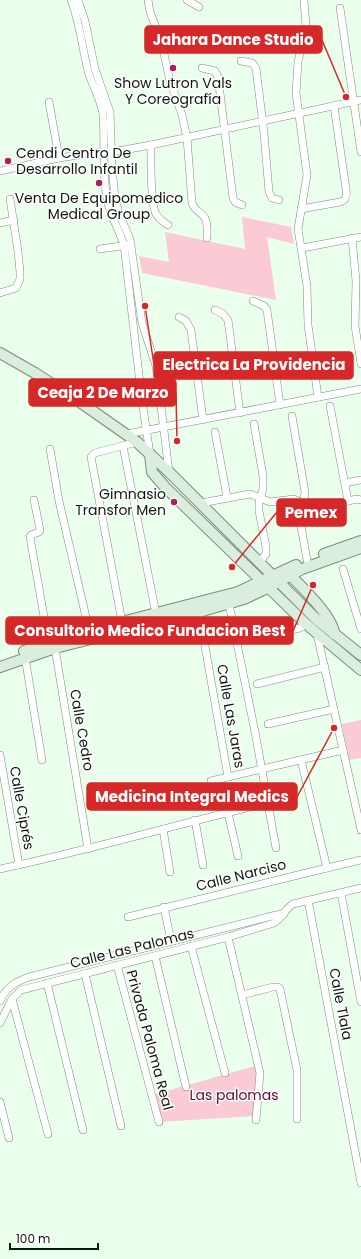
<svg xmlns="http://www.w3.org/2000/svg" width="361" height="1259" viewBox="0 0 361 1259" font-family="Poppins,sans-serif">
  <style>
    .green { fill: #facad5 }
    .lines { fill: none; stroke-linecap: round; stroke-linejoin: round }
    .minor-casing { stroke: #7a8d7c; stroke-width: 8 }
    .secondary-casing { stroke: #7a8d7c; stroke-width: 12 }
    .minor { stroke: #fff; stroke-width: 7 }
    .secondary { stroke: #dbeedd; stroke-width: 10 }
    .poi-dot { fill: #ad1f5a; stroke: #fff; stroke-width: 1.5 }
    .labels { text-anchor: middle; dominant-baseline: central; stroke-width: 3; stroke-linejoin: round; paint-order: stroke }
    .poi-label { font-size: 14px; fill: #0e150f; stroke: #fff }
    .street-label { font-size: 14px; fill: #0e150f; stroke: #fff }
    .park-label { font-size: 14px; fill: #630930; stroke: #fff }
    .leader { fill: none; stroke: #d62828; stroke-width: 1.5 }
    .callout-dot { fill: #d62828; stroke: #fff; stroke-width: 1.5 }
    .callout { fill: #d62828; stroke: #d62828; stroke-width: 1.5 }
    .callout-label { font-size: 15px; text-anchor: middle; font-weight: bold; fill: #fff }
  </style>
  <rect width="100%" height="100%" fill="#eaffec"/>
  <g class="green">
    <polygon points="242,217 291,227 294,244 267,237 276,300 142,273 139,256 169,262 165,232 245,249"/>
    <polygon points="361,720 361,758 349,760 342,724"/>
    <polygon points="255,1066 260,1077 254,1116 159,1122 152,1095"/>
  </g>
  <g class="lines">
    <defs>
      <g id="minor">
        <path d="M71,0C80,23 82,47 88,71C92,85 101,100 103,114C105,143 102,171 107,199C110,216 119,229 124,245L142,401L150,454"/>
        <polyline points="78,0 85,21 95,69 110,112 112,167 115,199 120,216 130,239 142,323 156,366 169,472"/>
        <path d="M148,0L150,12L161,40L170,81L182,115L187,138L192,203C195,212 201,211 205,218C208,223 207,232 207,238"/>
        <polyline points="187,0 199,7"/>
        <polyline points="304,0 306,26 298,62 296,93 307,175 298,229 307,286 308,325 318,397"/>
        <polyline points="340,8 361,152"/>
        <polyline points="241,61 252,63 256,68 264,133 269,192 272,198 279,200"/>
        <polyline points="202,68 215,71 218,77 233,198 235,202 242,205"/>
        <polyline points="49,102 59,158"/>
        <path d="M151,145C151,160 150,203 156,214C159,219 163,222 168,225"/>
        <polyline points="0,171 59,158 91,153 112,152 151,145 361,100"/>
        <path d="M301,209L340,202C347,200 347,195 346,189L334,106"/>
        <polyline points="0,223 14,220"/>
        <polyline points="352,238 356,281 355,326 361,364"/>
        <polyline points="302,248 361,237"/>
        <polyline points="100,249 128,245"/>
        <polyline points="0,293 16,288 20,279 20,272 18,251 10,199"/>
        <polyline points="253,301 264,306 267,310 280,405"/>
        <polyline points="215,310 223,314 228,320 240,413"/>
        <polyline points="179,317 186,321 191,330 203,420"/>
        <polyline points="330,406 348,501"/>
        <path d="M292,416L305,492C305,501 300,507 299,515L307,560"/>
        <polyline points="254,424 263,476 263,489 259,502 259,511 266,547 266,554 260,562"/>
        <polyline points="215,432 227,497"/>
        <polyline points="127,434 361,389"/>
        <polyline points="123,446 156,614"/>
        <polyline points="50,449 59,501 89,630"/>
        <polyline points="345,483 361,480"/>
        <polyline points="34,500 40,530 39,532 31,535 30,537 46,628 49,637 55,648 88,849"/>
        <polyline points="201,503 250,494 270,502 294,499 309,507 314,508 321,507 357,499 361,500"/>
        <polyline points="343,569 361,629"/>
        <polyline points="229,604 255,732 276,848"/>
        <polyline points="199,612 228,777"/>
        <polyline points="122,622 91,457 95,453 137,442"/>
        <polyline points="317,634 361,830"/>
        <polyline points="246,640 300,628 306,624"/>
        <polyline points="25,657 42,760"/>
        <polyline points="257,684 325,667"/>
        <polyline points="268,724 334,709"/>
        <polyline points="0,755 19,865"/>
        <polyline points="301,760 327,868"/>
        <polyline points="211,781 343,750"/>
        <polyline points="228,813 238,856"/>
        <polyline points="195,820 203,865"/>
        <polyline points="163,829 170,872"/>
        <path d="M0,869C90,850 178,824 267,803"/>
        <polyline points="341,893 361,1002"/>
        <polyline points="308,900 361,1183"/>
        <polyline points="164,907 171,941"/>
        <polyline points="128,917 302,874 361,860"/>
        <polyline points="228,937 260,1073 256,1120"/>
        <polyline points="191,946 225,1073"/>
        <polyline points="155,956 186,1087"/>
        <polyline points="117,965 159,1122"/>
        <polyline points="85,974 121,1126"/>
        <polyline points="47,983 83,1130"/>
        <polyline points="242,995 273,987 278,987 280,989 297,1070 297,1119"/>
        <polyline points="12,999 48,1134"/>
        <path d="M0,1001C6,987 15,982 29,977L276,915L284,914"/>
        <path d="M0,1023L12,999L21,990L228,937L274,923C282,918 285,909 293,904L361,888"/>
        <polyline points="0,1102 9,1138"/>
      </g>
      <g id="secondary">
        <polyline points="0,353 35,373 77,400 137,442 169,472 316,619 361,655"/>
        <polyline points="150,454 152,472 165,487 306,624 361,670"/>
        <polyline points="324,554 361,541"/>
        <path d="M285,570C297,582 335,618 334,634"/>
        <polyline points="24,651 75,634 238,592 296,565"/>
        <polyline points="0,667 55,648 199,612 244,599 263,590 302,569 361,548"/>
      </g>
    </defs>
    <use href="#minor" class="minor-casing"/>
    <use href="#secondary" class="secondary-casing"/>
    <use href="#minor" class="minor"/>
    <use href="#secondary" class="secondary"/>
  </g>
  <g class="poi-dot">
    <circle cx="173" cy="68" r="4"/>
    <circle cx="8" cy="161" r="4"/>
    <circle cx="99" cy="183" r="4"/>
    <circle cx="174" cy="502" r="4"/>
  </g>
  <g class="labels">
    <g class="poi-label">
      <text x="173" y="83">Show Lutron Vals<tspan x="173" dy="16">Y Coreografía</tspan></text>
      <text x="16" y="153" text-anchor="start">Cendi Centro De<tspan x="16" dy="16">Desarrollo Infantil</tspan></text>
      <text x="99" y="198">Venta De Equipomedico<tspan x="99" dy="16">Medical Group</tspan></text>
      <text x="166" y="494" text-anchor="end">Gimnasio<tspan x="166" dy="16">Transfor Men</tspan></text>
    </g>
    <g class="street-label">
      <text transform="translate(231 716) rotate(80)">Calle Las Jaras</text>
      <text transform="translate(82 730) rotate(80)">Calle Cedro</text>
      <text transform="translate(22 808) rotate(80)">Calle Ciprés</text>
      <text transform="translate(241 875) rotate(-14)">Calle Narciso</text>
      <text transform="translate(132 948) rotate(-14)">Calle Las Palomas</text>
      <text transform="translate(341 1004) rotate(79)">Calle Tlala</text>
      <text transform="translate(150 1040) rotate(75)">Privada Paloma Real</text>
    </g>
    <g class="park-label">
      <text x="234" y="1095">Las palomas</text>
    </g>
  </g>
  <path class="leader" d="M346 97L322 40M145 306L154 365M177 441L176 393M232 567L277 512M313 585L293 631M334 728L297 797"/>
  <g class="callout-dot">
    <circle cx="346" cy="97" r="4"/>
    <circle cx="145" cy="306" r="4"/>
    <circle cx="177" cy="441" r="4"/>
    <circle cx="232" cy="567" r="4"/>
    <circle cx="313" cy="585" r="4"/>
    <circle cx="334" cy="728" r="4"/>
  </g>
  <g class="callout">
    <rect x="145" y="26" width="177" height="27" rx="4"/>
    <rect x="154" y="352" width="199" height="27" rx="4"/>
    <rect x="29" y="379" width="147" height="27" rx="4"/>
    <rect x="277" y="499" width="69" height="27" rx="4"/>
    <rect x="6" y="617" width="287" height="27" rx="4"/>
    <rect x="87" y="783" width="210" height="27" rx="4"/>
  </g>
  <g class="callout-label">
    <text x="233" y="45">Jahara Dance Studio</text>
    <text x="254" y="370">Electrica La Providencia</text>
    <text x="103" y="398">Ceaja 2 De Marzo</text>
    <text x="311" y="518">Pemex</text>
    <text x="150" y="636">Consultorio Medico Fundacion Best</text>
    <text x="192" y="802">Medicina Integral Medics</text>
  </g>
  <path d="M10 1243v6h88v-6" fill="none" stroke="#0e150f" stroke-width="2"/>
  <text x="16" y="1243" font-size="12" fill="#0e150f" stroke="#ffffff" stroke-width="3" paint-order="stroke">100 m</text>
</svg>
